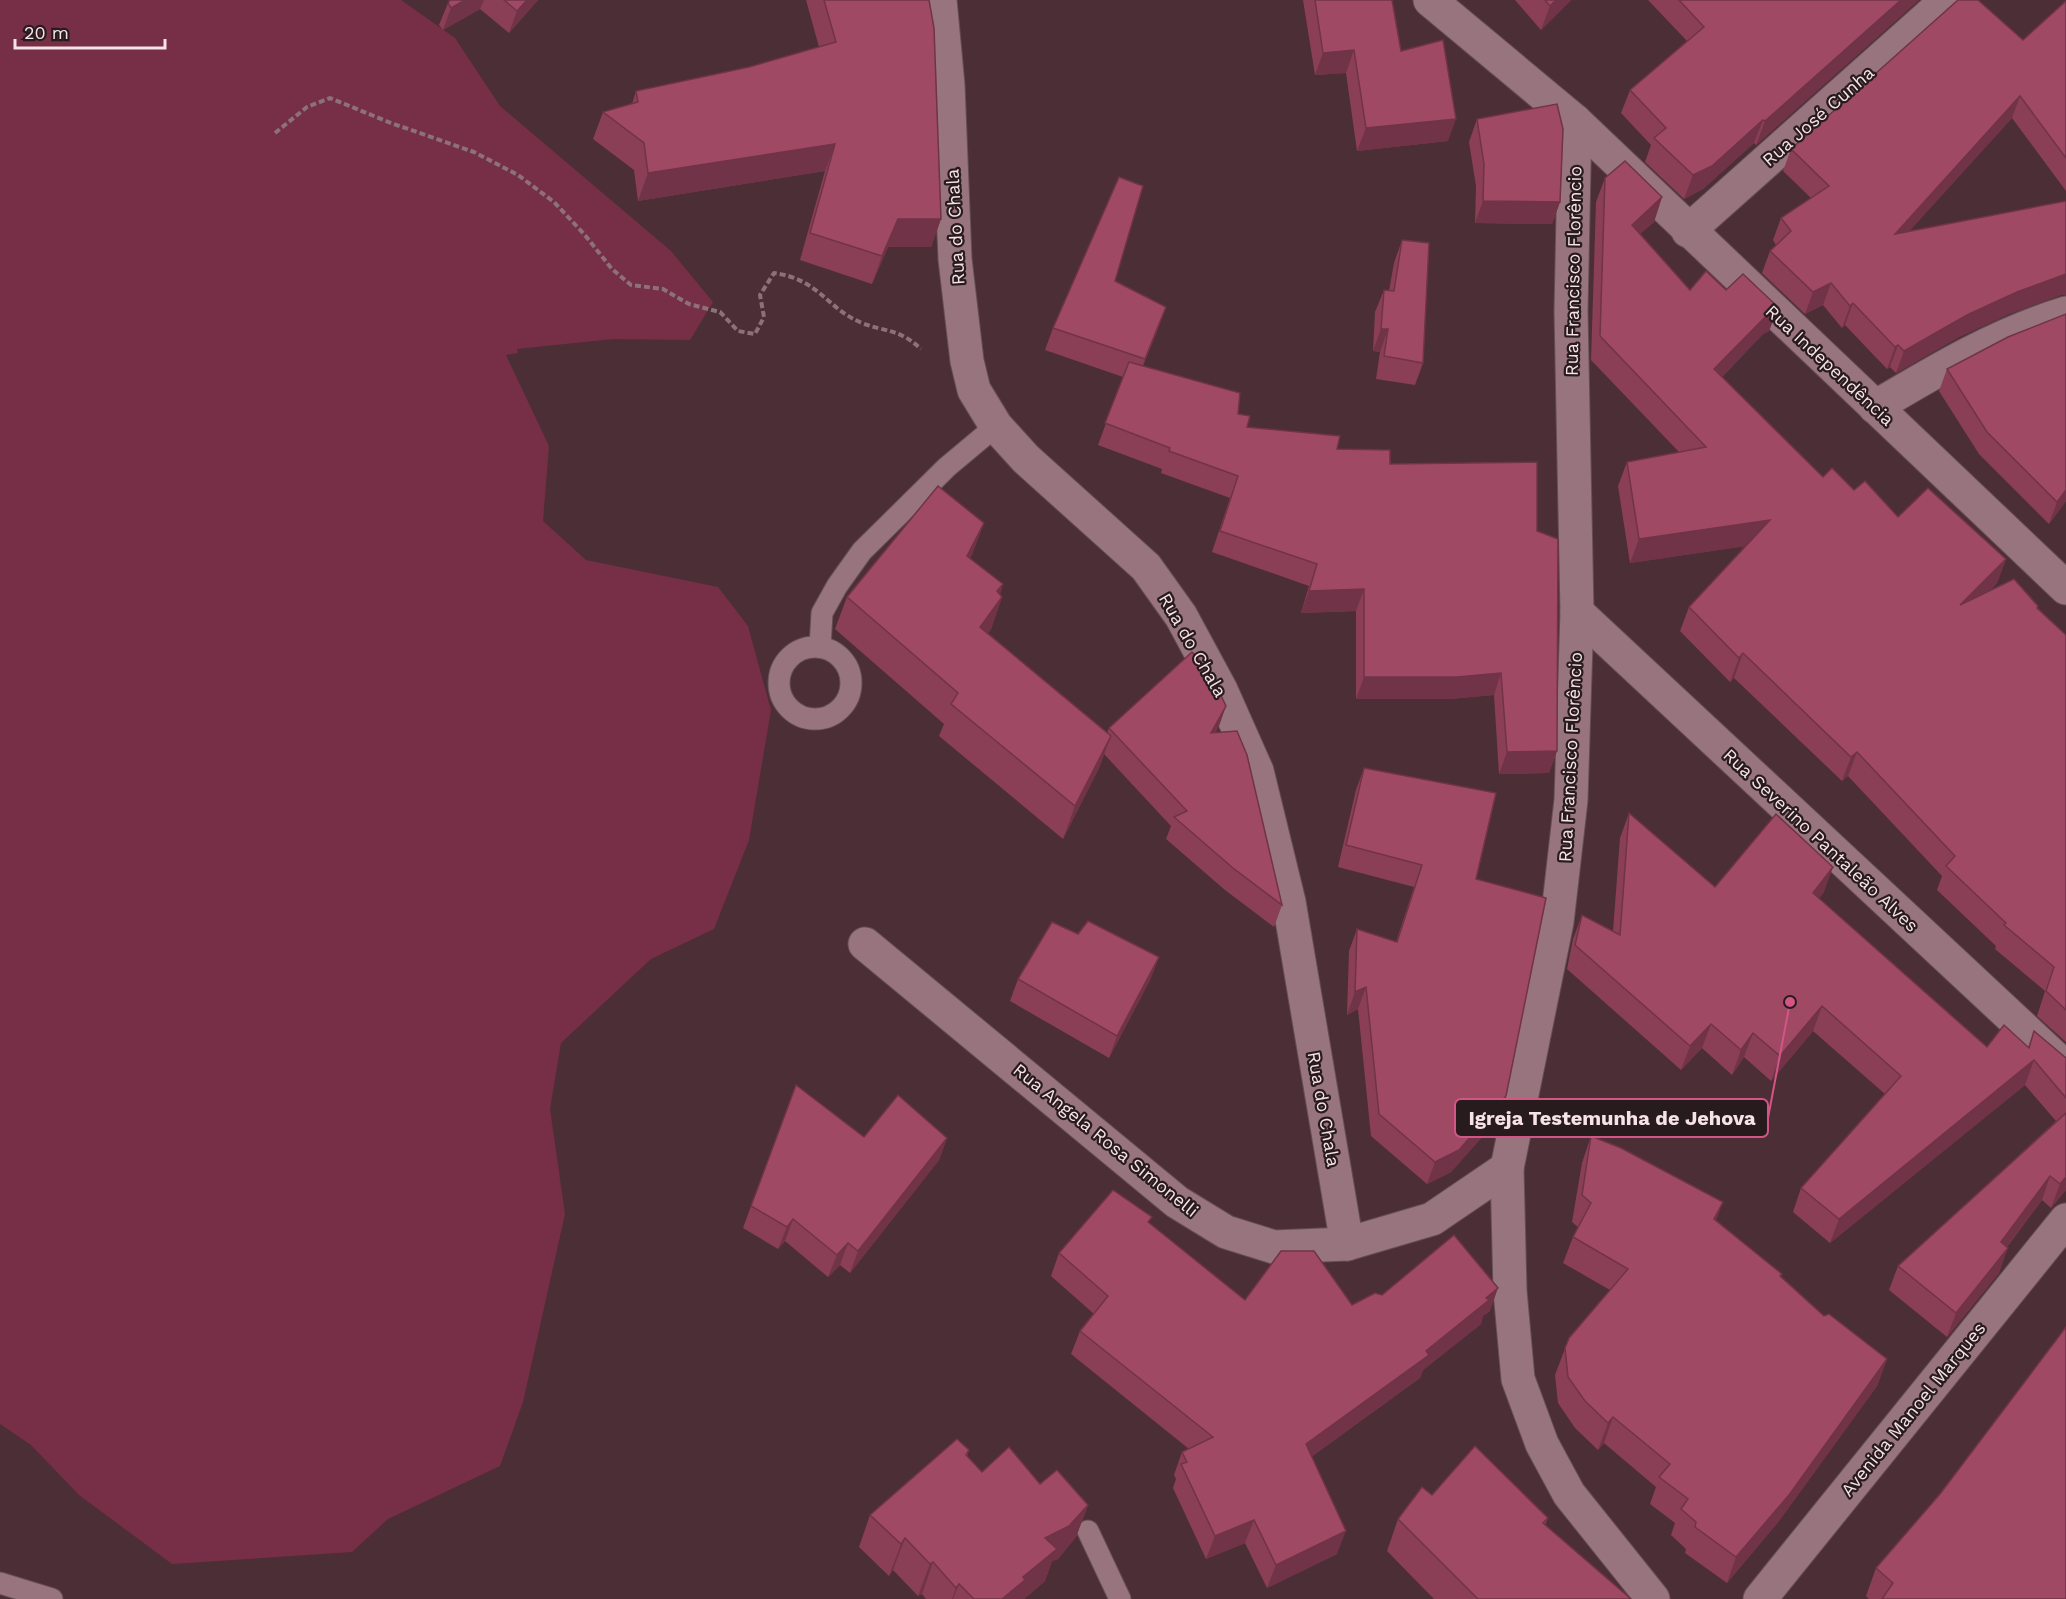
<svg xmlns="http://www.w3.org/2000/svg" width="2066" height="1599" viewBox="0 0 2066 1599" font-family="'Work Sans',sans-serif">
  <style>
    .green { fill: #772e47 }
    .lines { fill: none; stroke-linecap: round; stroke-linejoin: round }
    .lane-casing { stroke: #674e56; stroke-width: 23 }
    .street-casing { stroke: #674e56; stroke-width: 35 }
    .path { stroke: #8c7178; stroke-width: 4; stroke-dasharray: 6 3; stroke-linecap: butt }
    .lane { stroke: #98757e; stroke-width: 21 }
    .street { stroke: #98757e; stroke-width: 33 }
    .wall { fill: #8a3f57 }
    .shaded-wall { fill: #703347 }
    .building { fill: #a04965; stroke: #703347; stroke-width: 1.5 }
    .labels { text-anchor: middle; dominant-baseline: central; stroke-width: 4.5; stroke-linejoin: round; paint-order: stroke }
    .street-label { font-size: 18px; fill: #f6e2e7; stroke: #281b1e }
    .leader { fill: none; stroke: #d25585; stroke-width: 2 }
    .callout-dot { fill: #d25585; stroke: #281b1e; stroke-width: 2 }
    .callout { fill: #281b1e; stroke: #d25585; stroke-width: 2 }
    .callout-label { font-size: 20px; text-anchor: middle; font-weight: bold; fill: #f6e2e7 }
  </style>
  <rect width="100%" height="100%" fill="#4c2e36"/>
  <polygon class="green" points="0,0 401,0 455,38 500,106 671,251 713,302 690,340 613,339 517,349 518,353 506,355 549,446 543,521 586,560 718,587 748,626 771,710 749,840 714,929 651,959 561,1043 550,1109 565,1214 523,1402 500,1466 388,1519 352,1552 172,1564 79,1495 31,1445 0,1424"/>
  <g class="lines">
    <defs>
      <g id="lane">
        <circle cx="815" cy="683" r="36"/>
        <polyline points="820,647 822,613 837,586 862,551 947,467 996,426"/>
        <polyline points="1088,1531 1120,1599"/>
        <polyline points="0,1583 52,1599"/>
      </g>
      <g id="street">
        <polyline points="940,0 948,85 955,259 967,361 974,390 996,426 1026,459 1146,567 1181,616 1221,690 1257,771 1289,902 1347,1244"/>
        <polyline points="1430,0 1575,121 2066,588"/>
        <polyline points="1575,121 1571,311 1577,612 1571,800 1557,922 1507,1168 1510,1291 1518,1379 1542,1444 1569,1494 1653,1599"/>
        <polyline points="1688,231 1947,0"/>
        <path d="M1875,407C1937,370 1997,334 2066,313"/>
        <polyline points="1577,612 2066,1068"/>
        <polyline points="865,944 1177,1202 1226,1232 1274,1247 1347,1244 1432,1219 1507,1168"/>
        <polyline points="1760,1599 2066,1220"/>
      </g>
    </defs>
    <use href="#lane" class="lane-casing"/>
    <use href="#street" class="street-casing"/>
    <path class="path" d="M275,133L307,107L330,98L391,123L474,152L518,175L554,202L584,234L612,269L631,285L663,289L689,304L720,312L738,331L755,334L764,317L760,295L774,273C819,279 827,309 862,323C888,333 898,328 921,349"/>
    <use href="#lane" class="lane"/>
    <use href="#street" class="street"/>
  </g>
  <g class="wall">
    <polygon points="450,0 538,0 509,33 480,9 443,30 439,25 448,3"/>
    <polygon points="806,0 929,0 941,219 931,247 888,247 872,284 800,260 825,171 638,201 634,170 593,139 603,112 632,104 636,91 749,67 819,47"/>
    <polygon points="1303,0 1392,0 1401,51 1448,141 1357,151 1346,73 1315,75"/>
    <polygon points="1515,0 1571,0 1541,30"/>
    <polygon points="1648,0 1919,0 1756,145 1754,143 1703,189 1684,199 1645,162 1651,145 1621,113 1630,90 1687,41"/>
    <polygon points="2066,1 2066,191 2012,118 1909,231 2066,201 2066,295 2061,295 2009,314 1959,337 1896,373 1890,367 1887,369 1845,325 1842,328 1823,305 1805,314 1762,273 1770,251 1776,245 1773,240 1781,218 1811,198 1783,171 1791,149 2023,40"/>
    <polygon points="1477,119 1560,202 1552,224 1475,223 1476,186 1469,142"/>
    <polygon points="1605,178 1662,197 1654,222 1640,234 1690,290 1726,290 1778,307 1769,331 1763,334 1722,377 1823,477 1854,490 1898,517 2006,559 1997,583 1989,591 2038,608 2066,635 2066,1042 2037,1016 2045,991 1995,949 1996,946 1937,890 1942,876 1848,776 1842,781 1734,678 1730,682 1680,631 1689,607 1745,546 1630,563 1618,486 1627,462 1679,452 1591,360 1596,202"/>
    <polygon points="1402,240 1423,363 1415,385 1376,379 1380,352 1373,351 1375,312 1384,290 1389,291 1394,263"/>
    <polygon points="1115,281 1158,329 1143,366 1238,414 1247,427 1337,449 1390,464 1537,531 1557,751 1549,773 1499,774 1494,695 1449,699 1356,699 1356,611 1301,613 1309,586 1212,552 1230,498 1161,473 1162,469 1098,445 1123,377 1045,350 1053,328"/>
    <polygon points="1947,369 2066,501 2049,524 1979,454 1939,391"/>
    <polygon points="984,523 970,559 1003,584 1000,594 1002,597 991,629 988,633 1107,733 1109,728 1226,706 1216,732 1282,905 1274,927 1225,890 1166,839 1171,826 1104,754 1099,768 1063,839 939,736 944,724 835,629 847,597"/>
    <polygon points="1364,768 1476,879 1506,1096 1498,1119 1451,1172 1427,1184 1371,1136 1358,1009 1347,1015 1349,951 1357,929 1396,942 1414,887 1338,867 1356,790"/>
    <polygon points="1629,813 1715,887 1824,892 1819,898 1987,1047 2028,1047 2034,1031 2066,1058 2066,1190 2051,1208 2042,1200 2007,1247 1999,1273 1947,1337 1889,1290 1898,1266 2056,1121 2025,1085 1830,1243 1793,1212 1801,1188 1885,1094 1813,1031 1771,1081 1744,1057 1732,1075 1702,1048 1681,1070 1567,969 1573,939 1582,915 1613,931 1620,838"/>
    <polygon points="1078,934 1159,957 1150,980 1109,1058 1010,1001 1018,979"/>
    <polygon points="1591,1136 1716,1220 1782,1274 1781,1276 1824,1316 1887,1359 1877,1386 1779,1521 1727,1583 1685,1553 1686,1549 1671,1535 1675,1523 1650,1504 1656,1487 1604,1443 1598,1450 1575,1428 1558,1403 1555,1375 1569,1338 1610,1290 1563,1263 1573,1237 1578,1227 1572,1222 1582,1163"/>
    <polygon points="864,1137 947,1138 939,1160 850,1273 840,1265 828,1277 785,1241 778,1249 743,1228 751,1206"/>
    <polygon points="1150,1224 1245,1300 1352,1305 1382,1295 1490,1311 1483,1316 1481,1324 1423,1370 1420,1378 1311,1457 1337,1554 1267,1588 1245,1543 1206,1559 1173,1488 1176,1479 1174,1475 1182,1452 1189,1449 1071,1354 1080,1331 1094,1314 1051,1276 1059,1253"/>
    <polygon points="969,1450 967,1457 982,1472 1040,1484 1088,1505 1076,1537 1058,1559 1052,1561 1045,1581 1024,1599 926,1599 922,1594 918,1596 893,1570 889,1576 859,1547 870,1515"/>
    <polygon points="1940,1494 2066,1599 1869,1599 1866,1596 1876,1568"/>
    <polygon points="1432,1495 1548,1518 1545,1525 1631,1599 1434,1599 1387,1551 1398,1519"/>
  </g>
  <g class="shaded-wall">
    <polygon points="465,0 484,0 480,9 443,30 451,8"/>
    <polygon points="527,0 538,0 509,33 517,11"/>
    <polygon points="1556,0 1571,0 1541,30 1550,6"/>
    <polygon points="1901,0 1919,0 1756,145 1765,121"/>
    <polygon points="1354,50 1346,73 1315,75 1323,53"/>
    <polygon points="2020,96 2012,118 1887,256 1895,234"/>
    <polygon points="1456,119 1448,141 1357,151 1366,128"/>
    <polygon points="1763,120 1754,143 1703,189 1684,199 1693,175"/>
    <polygon points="835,144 825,171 638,201 648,173"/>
    <polygon points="1662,197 1654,222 1623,249 1632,225"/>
    <polygon points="1483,201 1560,202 1552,224 1475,223"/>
    <polygon points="898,219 941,219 931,247 888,247 872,284 882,256"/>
    <polygon points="2066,274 2066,295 2061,295 2009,314 1959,337 1896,373 1904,351 1967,315 2017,292"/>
    <polygon points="1831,283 1823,305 1805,314 1813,292"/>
    <polygon points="1853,303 1845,325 1842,328 1850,306"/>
    <polygon points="1166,307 1158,329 1136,382 1145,359"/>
    <polygon points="1778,307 1769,331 1763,334 1705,394 1714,369 1772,310"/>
    <polygon points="1381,329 1388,329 1380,352 1373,351"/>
    <polygon points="1898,345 1890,367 1887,369 1895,347"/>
    <polygon points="2066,490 2066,501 2049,524 2057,502"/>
    <polygon points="1770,520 1761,544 1630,563 1639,539"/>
    <polygon points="984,523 972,555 955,588 967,556"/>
    <polygon points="2006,559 1997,583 1951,630 1960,605"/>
    <polygon points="1003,584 996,606 1002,597 991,629 968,659 980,627 997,591"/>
    <polygon points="1364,589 1356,611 1301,613 1309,591"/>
    <polygon points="1743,653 1734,678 1730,682 1739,658"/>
    <polygon points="1501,673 1494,695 1449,699 1356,699 1364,677"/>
    <polygon points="1226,706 1218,729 1203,755 1211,733"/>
    <polygon points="1111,736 1099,768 1063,839 1075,806"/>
    <polygon points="1557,751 1549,773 1499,774 1507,752"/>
    <polygon points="1857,752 1848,776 1842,781 1851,757"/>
    <polygon points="1833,867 1824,892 1805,917 1813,893"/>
    <polygon points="1159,957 1150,980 1109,1058 1117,1036"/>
    <polygon points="1366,987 1358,1009 1347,1015 1355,992"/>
    <polygon points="1822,1006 1813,1031 1771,1081 1780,1056"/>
    <polygon points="1711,1024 1702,1048 1681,1070 1690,1046"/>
    <polygon points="1753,1033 1744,1057 1732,1075 1741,1050"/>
    <polygon points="2034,1060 2025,1085 1830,1243 1839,1219"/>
    <polygon points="1506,1096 1498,1119 1451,1172 1427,1184 1435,1162"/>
    <polygon points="947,1138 939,1160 850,1273 858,1251"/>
    <polygon points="2050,1176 2042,1200 1992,1266 2001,1242"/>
    <polygon points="2066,1177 2066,1190 2051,1208 2060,1184"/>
    <polygon points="1723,1202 1713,1229 1714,1219"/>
    <polygon points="793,1219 785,1241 778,1249 787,1227"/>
    <polygon points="848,1243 840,1265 828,1277 837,1255"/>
    <polygon points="2008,1248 1999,1273 1947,1337 1956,1313"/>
    <polygon points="1498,1288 1490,1311 1483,1316 1481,1324 1423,1370 1420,1378 1297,1467 1306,1444 1426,1351"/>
    <polygon points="1887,1359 1877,1386 1779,1521 1727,1583 1736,1557"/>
    <polygon points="1613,1417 1604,1443 1598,1450 1608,1423"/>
    <polygon points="1088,1505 1076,1537 1058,1559 1052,1561 1045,1581 1024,1599 1002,1599 1023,1577 1045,1538"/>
    <polygon points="1254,1520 1245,1543 1206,1559 1215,1536"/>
    <polygon points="1346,1531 1337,1554 1267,1588 1276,1565"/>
    <polygon points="905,1538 893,1570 889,1576 901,1544"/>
    <polygon points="933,1562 922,1594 918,1596 930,1564"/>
    <polygon points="959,1584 953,1599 952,1599 956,1588"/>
  </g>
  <g class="building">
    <polygon points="450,0 465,0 451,8 448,3"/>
    <polygon points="504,0 527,0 517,11"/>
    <polygon points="824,0 929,0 934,28 941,219 898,219 882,256 810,233 835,144 648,173 644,143 603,112 638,102 636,91 749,67 836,42"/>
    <polygon points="1315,0 1392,0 1401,51 1443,40 1456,119 1366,128 1354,50 1323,53"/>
    <polygon points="1545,0 1556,0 1550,6"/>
    <polygon points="1679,0 1901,0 1765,121 1763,120 1712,166 1693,175 1654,138 1666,128 1630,90 1704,27"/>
    <polygon points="1958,0 1978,0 2023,40 2066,1 2066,158 2020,96 1895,234 2066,201 2066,274 2017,292 1967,315 1904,351 1898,345 1895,347 1853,303 1850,306 1831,283 1813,292 1770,251 1791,231 1781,218 1829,186 1791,149"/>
    <polygon points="1557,104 1563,129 1560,202 1483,201 1484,164 1477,119"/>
    <polygon points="1625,161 1662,197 1632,225 1690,290 1706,271 1726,290 1743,274 1778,307 1772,310 1714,369 1823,477 1832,468 1854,490 1865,481 1898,517 1928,488 2006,559 1960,605 2014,579 2038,606 2037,608 2066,635 2066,1010 2046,991 2054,967 2004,925 2006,923 1946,866 1955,856 1857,752 1851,757 1743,653 1739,658 1689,607 1770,520 1639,539 1627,462 1706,447 1600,336 1605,178"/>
    <polygon points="1119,177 1143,186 1115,281 1166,307 1145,359 1053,328"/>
    <polygon points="1402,240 1429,243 1423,363 1384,356 1388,329 1381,329 1384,290 1394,291"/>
    <polygon points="2066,314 2066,490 2057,502 1987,432 1947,369 2008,337"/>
    <polygon points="1129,362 1240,393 1238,414 1250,416 1247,427 1340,436 1337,449 1390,450 1390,464 1537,462 1537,531 1558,539 1557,751 1507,752 1501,673 1457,677 1364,677 1364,589 1309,591 1317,564 1220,531 1238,476 1169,451 1170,448 1105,423"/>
    <polygon points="938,486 984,523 967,556 1003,584 997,591 1002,597 980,627 1111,736 1075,806 951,704 958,693 847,597"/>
    <polygon points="1192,652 1209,671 1226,706 1211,733 1237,731 1247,755 1282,905 1233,868 1174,817 1187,811 1109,728"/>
    <polygon points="1364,768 1496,793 1476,879 1546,898 1506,1096 1459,1150 1435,1162 1379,1114 1366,987 1355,992 1357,929 1397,942 1422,865 1346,845"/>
    <polygon points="1629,813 1715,887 1776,814 1833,867 1813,893 1987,1047 2004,1025 2029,1048 2034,1031 2066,1058 2066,1098 2034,1060 1839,1219 1801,1188 1901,1076 1822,1006 1780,1056 1753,1033 1741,1050 1711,1024 1690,1046 1575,945 1582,915 1620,935"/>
    <polygon points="1088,921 1159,957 1117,1036 1018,979 1052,922 1078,934"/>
    <polygon points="796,1085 864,1137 898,1095 947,1138 858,1251 848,1243 837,1255 793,1219 787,1227 751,1206"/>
    <polygon points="2066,1113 2066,1177 2060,1184 2050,1176 2001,1242 2008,1248 1956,1313 1898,1266"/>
    <polygon points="1591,1136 1621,1148 1723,1202 1714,1219 1782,1274 1780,1276 1824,1316 1829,1314 1887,1359 1789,1495 1736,1557 1695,1527 1696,1522 1681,1509 1688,1499 1659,1477 1670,1464 1613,1417 1608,1423 1585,1401 1568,1377 1565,1348 1569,1338 1628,1269 1573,1237 1591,1203 1582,1195"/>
    <polygon points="1113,1190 1152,1217 1148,1222 1245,1300 1281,1251 1314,1251 1352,1305 1375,1293 1382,1295 1454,1235 1498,1288 1486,1298 1489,1300 1426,1351 1429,1355 1306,1444 1346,1531 1276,1565 1254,1520 1215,1536 1181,1464 1187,1462 1182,1452 1213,1437 1080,1331 1108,1296 1059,1253"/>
    <polygon points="2066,1327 2066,1599 1882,1599 1893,1583 1876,1568 1940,1494"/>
    <polygon points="957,1439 969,1450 966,1455 982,1472 1009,1447 1040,1484 1057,1470 1088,1505 1069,1526 1045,1538 1057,1549 1023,1577 1025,1580 1002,1599 974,1599 959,1584 956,1588 933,1562 930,1564 905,1538 901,1544 870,1515"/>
    <polygon points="1475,1446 1548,1518 1543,1523 1631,1599 1478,1599 1398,1519 1422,1487 1432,1495"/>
  </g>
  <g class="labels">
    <g class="street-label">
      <text transform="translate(1818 116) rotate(-41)">Rua José Cunha</text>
      <text transform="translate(955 227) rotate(-93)">Rua do Chala</text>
      <text transform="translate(1573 271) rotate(-89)">Rua Francisco Florêncio</text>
      <text transform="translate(1830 365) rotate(43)">Rua Independência</text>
      <text transform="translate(1193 645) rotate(60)">Rua do Chala</text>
      <text transform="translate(1570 757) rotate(-87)">Rua Francisco Florêncio</text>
      <text transform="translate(1821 840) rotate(43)">Rua Severino Pantaleão Alves</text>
      <text transform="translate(1324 1109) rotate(80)">Rua do Chala</text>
      <text transform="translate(1106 1140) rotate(39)">Rua Angela Rosa Simonelli</text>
      <text transform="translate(1913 1409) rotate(-51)">Avenida Manoel Marques</text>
    </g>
  </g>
  <path class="leader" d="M1790 1002L1768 1118"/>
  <circle class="callout-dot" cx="1790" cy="1002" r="6"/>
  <rect class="callout" x="1455" y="1099" width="313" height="38" rx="6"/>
  <g class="callout-label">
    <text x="1612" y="1125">Igreja Testemunha de Jehova</text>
  </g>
  <path d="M15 39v9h150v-9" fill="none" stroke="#f6e2e7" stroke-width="3"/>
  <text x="24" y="39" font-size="18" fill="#f6e2e7" stroke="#281b1e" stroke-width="4.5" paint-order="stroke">20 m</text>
</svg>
